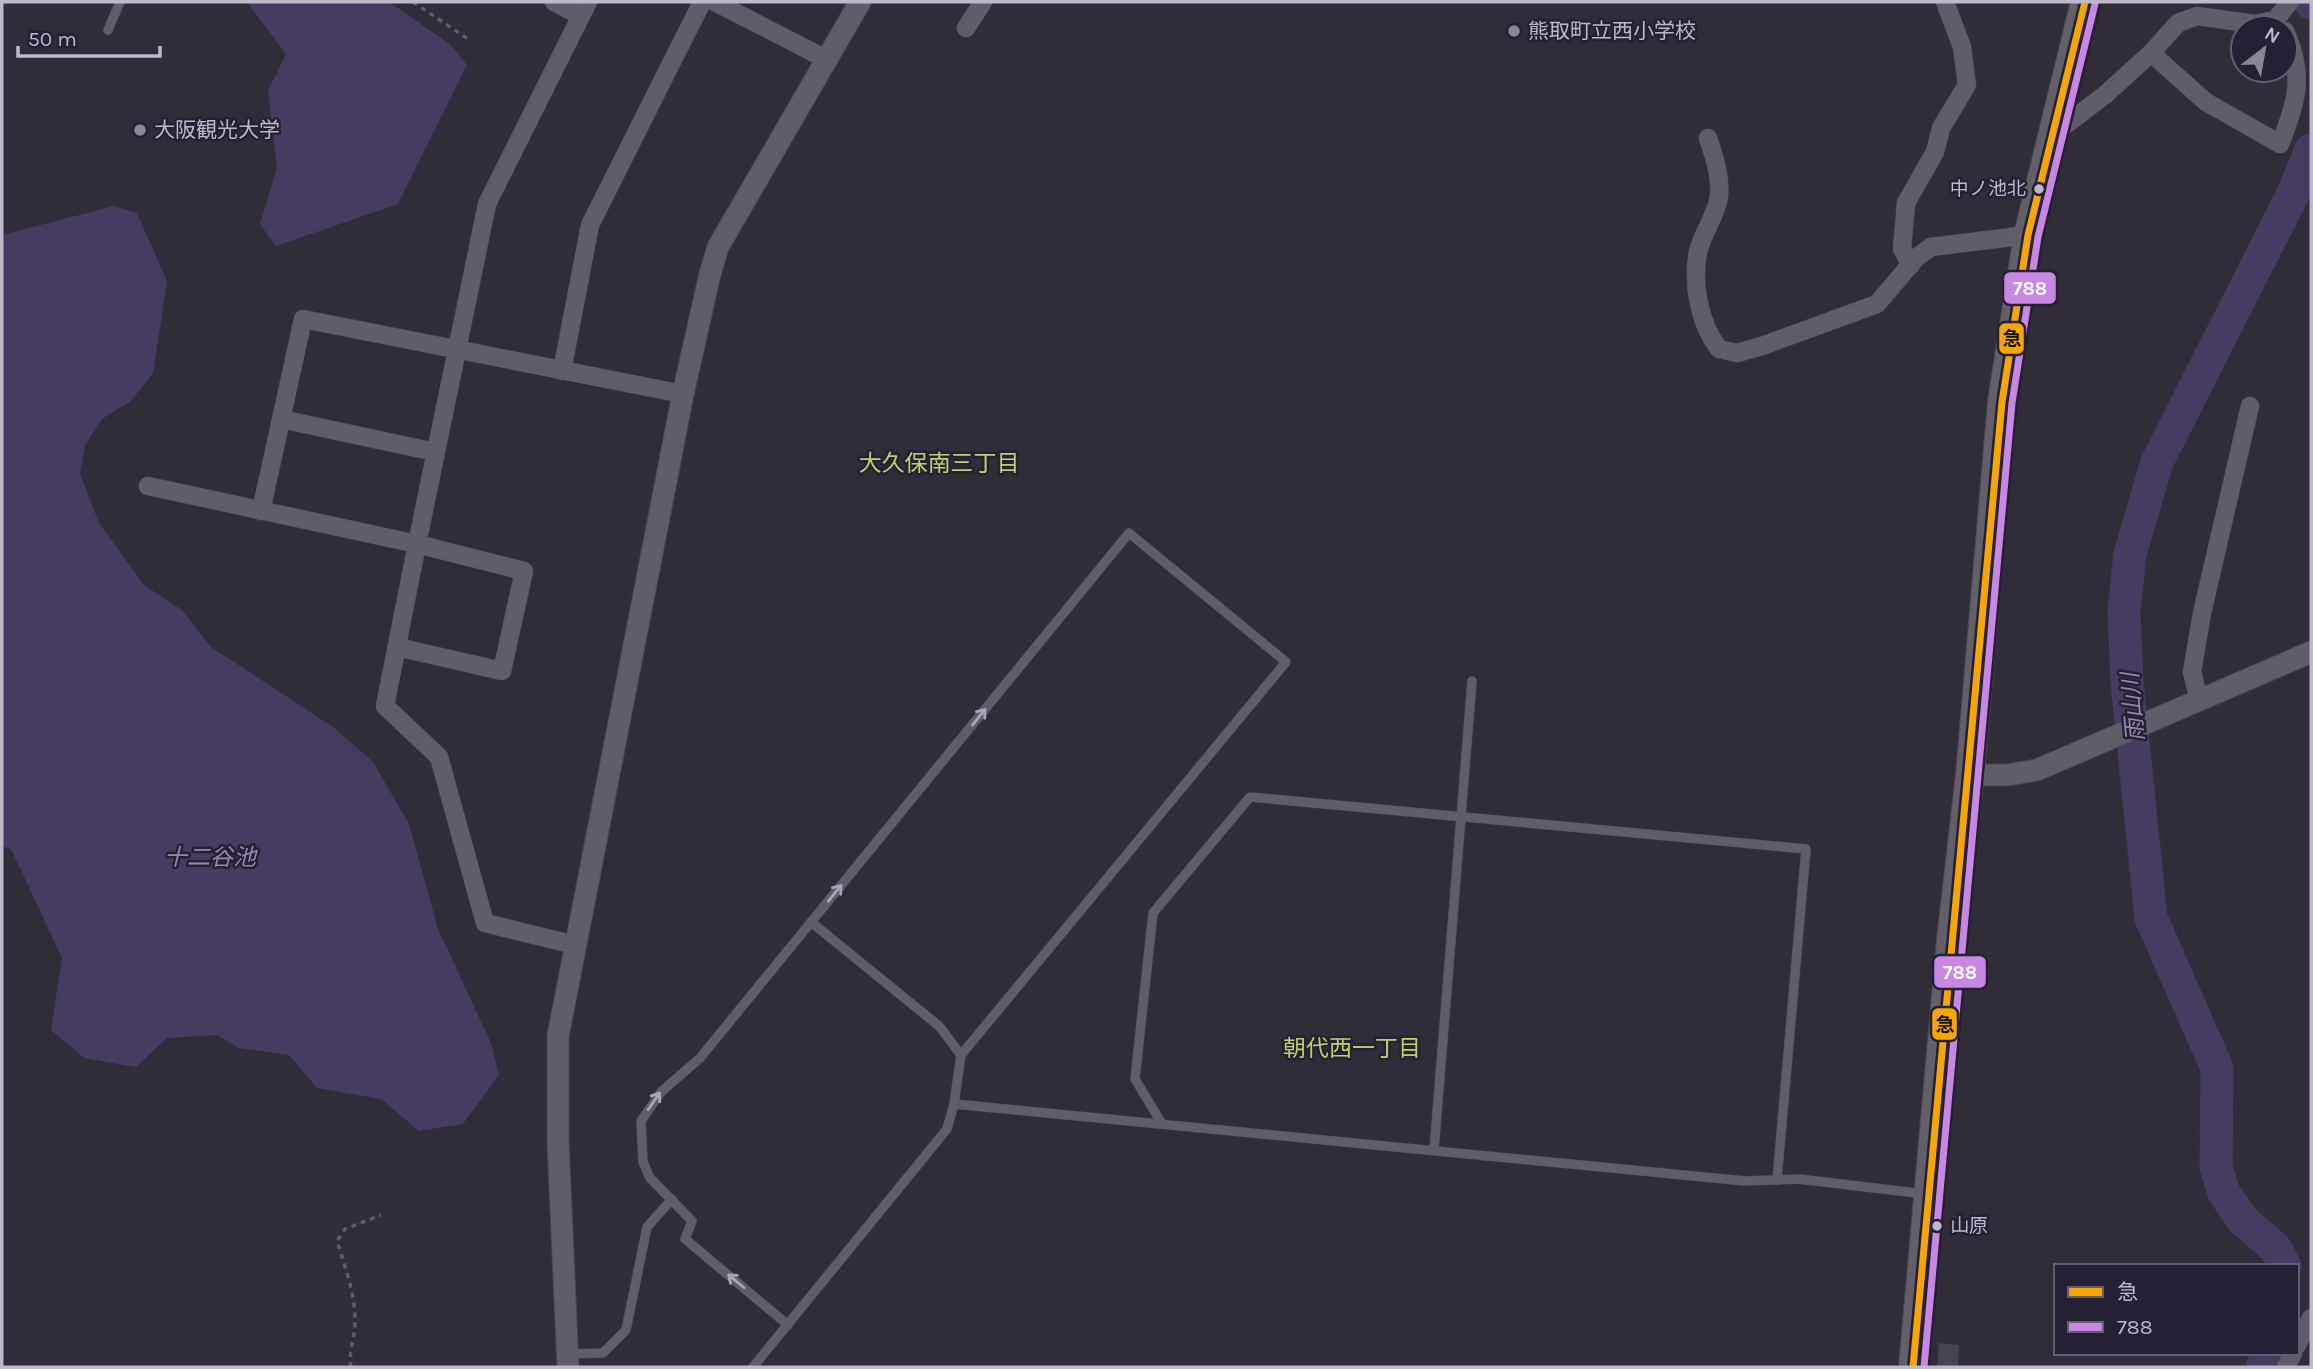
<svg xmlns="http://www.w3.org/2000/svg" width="2313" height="1369" viewBox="0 0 2313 1369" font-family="Karla,'Noto Sans JP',sans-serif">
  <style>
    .water { fill: #463c61 }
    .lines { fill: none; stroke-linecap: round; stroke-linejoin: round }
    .river { stroke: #463c61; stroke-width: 33 }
    .building { fill: #46444e }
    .service-casing { stroke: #4a4851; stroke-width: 10 }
    .minor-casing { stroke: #4a4851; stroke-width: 19 }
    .tertiary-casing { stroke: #4a4851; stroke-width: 23 }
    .primary-casing { stroke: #4b4853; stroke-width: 30 }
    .path { stroke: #605d67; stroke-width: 3.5; stroke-dasharray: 5 5; stroke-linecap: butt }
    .service { stroke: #605d68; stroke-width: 9 }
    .minor { stroke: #605d68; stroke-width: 18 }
    .tertiary { stroke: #605d68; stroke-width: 21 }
    .primary { stroke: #625f69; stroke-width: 28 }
    .bus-1-casing { stroke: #262034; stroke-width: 12 }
    .bus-2-casing { stroke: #262034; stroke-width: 12 }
    .bus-1 { stroke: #f7a600; stroke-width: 7 }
    .bus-2 { stroke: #c787e3; stroke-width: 7 }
    .oneway { stroke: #aba6b6 }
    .poi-dot { fill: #8c8797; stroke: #262034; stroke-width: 2.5 }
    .bus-dot { fill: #beb8ca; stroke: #262034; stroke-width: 2.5 }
    .labels { text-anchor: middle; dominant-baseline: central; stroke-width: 5; stroke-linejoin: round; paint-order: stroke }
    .bus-label { font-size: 19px; fill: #beb8ca; stroke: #262034; text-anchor: end }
    .poi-label { font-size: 21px; fill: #beb8ca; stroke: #262034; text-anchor: start }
    .neighbourhood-label { font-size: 23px; fill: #c0cf6e; stroke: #262034 }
    .water-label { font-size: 23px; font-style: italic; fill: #9589b3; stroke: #262034 }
    .line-badge { stroke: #262034; stroke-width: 2.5 }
    .badge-label { font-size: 19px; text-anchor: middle; font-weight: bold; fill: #fff }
    .pale-badge-label { font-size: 19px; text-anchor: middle; font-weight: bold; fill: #111 }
  </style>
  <rect width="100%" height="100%" fill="#302d39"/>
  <g class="water">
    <polygon points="247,2 389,2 451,45 467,65 398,204 276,246 260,224 277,168 268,91 286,54"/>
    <polygon points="114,206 137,213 167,281 153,373 131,401 102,419 85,445 80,474 99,523 144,585 182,610 211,647 333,727 373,762 409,824 438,929 491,1043 499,1075 463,1124 419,1131 381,1099 317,1088 289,1055 239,1048 217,1035 167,1038 136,1067 84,1058 51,1030 62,958 11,849 2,846 2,235"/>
  </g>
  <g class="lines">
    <g class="river">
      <polyline points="2310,2 2311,3"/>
      <polyline points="2285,1266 2275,1248 2242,1219 2224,1193 2216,1167 2217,1068 2151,918 2127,683 2124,610 2130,554 2157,462 2293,194 2311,150"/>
      <polyline points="2262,1367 2272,1353"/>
    </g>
  </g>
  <polygon class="building" points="1939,1343 1959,1345 1958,1367 1937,1367"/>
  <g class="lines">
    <defs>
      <g id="service">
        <polyline points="108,30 120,2"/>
        <polyline points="811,922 939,1026 961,1055"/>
        <polyline points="1162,1124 1135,1079 1153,913 1250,797 1806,849 1777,1180"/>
        <polyline points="1434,1150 1472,681"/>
        <polyline points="788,1325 685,1239 692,1221 650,1178 643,1162 641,1121 661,1092 700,1058 1129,533 1286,662 961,1055 954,1104"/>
        <polyline points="568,1354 603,1353 626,1330 647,1227 672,1199"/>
        <polyline points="753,1367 947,1129 954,1104 1745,1181 1799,1179 1925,1194"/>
      </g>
      <g id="minor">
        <polyline points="554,2 581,16"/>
        <polyline points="715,2 826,59"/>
        <polyline points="966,28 983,2"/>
        <path d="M2151,53L2206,102L2280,144C2297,102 2305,74 2285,31"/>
        <polyline points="2051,136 2106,94 2151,53 2178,23 2197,16 2255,24 2275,20 2290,2"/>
        <path d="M1708,138C1714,156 1721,176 1719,196C1717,215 1702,233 1698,252C1692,284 1699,323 1719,349L1737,353L1762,346L1877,304L1916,258L1931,247L2028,235"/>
        <polyline points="1911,265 1902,249 1906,203 1935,152 1941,128 1967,85 1962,47 1945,2"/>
        <polyline points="562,371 590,225 702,2"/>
        <polyline points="281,419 435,452"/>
        <polyline points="148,486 417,544 487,204 588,2"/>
        <polyline points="261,511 303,319 683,394"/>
        <polyline points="397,647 502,671 524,571 417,544 385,706 439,757 485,923 575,945"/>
        <polyline points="2199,700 2192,672 2202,613 2250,406"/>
        <polyline points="2297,1345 2311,1318"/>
        <polyline points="2286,1367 2293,1353"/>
      </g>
      <g id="tertiary">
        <polyline points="1970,775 2007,775 2037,770 2311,652"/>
        <polyline points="568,1367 558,1142 558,1036 683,394 710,274 718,247 860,2"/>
      </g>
      <polyline id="primary" points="1913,1367 1951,940 1970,775 2002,402 2028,235 2085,2"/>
    </defs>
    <use href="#service" class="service-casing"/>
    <use href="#minor" class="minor-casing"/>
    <use href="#tertiary" class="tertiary-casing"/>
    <use href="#primary" class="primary-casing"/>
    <g class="path">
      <polyline points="413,2 471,41"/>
      <path d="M351,1367C348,1352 355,1338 355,1323C356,1296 345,1267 337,1241L345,1229L381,1215"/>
    </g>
    <use href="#service" class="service"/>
    <use href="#minor" class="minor"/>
    <use href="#tertiary" class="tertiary"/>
    <use href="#primary" class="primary"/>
    <defs>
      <polyline id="bus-1" points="1913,1367 2002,402 2028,235 2085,2"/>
      <polyline id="bus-2" points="1924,1367 2012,403 2038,237 2095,4"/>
    </defs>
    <use href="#bus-1" class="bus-1-casing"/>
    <use href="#bus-2" class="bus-2-casing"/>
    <use href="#bus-1" class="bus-1"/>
    <use href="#bus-2" class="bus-2"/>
  </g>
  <defs><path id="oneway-shaft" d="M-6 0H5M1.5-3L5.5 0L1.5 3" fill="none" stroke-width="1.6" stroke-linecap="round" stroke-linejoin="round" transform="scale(1.75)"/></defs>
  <g class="oneway">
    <use href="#oneway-shaft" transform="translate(979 717) rotate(-51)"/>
    <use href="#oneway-shaft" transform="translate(835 893) rotate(-51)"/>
    <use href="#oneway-shaft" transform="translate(654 1101) rotate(-56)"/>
    <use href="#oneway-shaft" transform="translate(736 1281) rotate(-140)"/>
  </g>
  <g class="poi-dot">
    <circle cx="1514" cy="31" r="7"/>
    <circle cx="140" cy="130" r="7"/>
  </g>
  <g class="bus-dot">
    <circle cx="2039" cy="189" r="6"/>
    <circle cx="1937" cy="1226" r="6"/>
  </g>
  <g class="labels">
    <g class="bus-label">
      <text x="2026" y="189">中ノ池北</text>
      <text x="1950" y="1226" text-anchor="start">山原</text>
    </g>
    <g class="poi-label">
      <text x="1528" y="31">熊取町立西小学校</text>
      <text x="154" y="130">大阪観光大学</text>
    </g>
    <g class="neighbourhood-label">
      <text x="939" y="463">大久保南三丁目</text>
      <text x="1352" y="1048">朝代西一丁目</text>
    </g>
    <g class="water-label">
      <text transform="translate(2133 707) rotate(-95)">雨山川</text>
      <text x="210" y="857">十二谷池</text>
    </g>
  </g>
  <g class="line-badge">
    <rect x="2003" y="271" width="54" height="34" rx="7" fill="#c787e3"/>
    <rect x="1998" y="322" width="27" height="33" rx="7" fill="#f7a600"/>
    <rect x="1933" y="955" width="54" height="34" rx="7" fill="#c787e3"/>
    <rect x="1931" y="1007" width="27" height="34" rx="7" fill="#f7a600"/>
  </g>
  <g class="badge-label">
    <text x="2030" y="295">788</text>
    <text x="1960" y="979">788</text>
  </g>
  <g class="pale-badge-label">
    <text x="2012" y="345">急</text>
    <text x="1945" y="1031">急</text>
  </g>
  <rect width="2313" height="1369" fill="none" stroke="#beb8ca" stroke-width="7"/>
  <rect x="2054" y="1264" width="245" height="91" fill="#262034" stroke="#635d70" stroke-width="2"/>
  <rect x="2068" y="1287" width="35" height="10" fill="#f7a600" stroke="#635d70" stroke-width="2"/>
  <text x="2117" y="1299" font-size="21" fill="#beb8ca">急</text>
  <rect x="2068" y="1322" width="35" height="10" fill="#c787e3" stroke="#635d70" stroke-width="2"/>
  <text x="2117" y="1334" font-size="21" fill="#beb8ca">788</text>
  <g transform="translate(2264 49) rotate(31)"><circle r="33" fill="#262034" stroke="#635d70" stroke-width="2"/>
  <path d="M0-5L12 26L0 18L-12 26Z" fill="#8c8797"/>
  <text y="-10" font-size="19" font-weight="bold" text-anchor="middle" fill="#beb8ca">N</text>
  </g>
  <path d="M18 46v10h142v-10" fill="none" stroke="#beb8ca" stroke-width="3.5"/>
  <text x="28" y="46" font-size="21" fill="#beb8ca" stroke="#262034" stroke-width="5" paint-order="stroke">50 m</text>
</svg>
